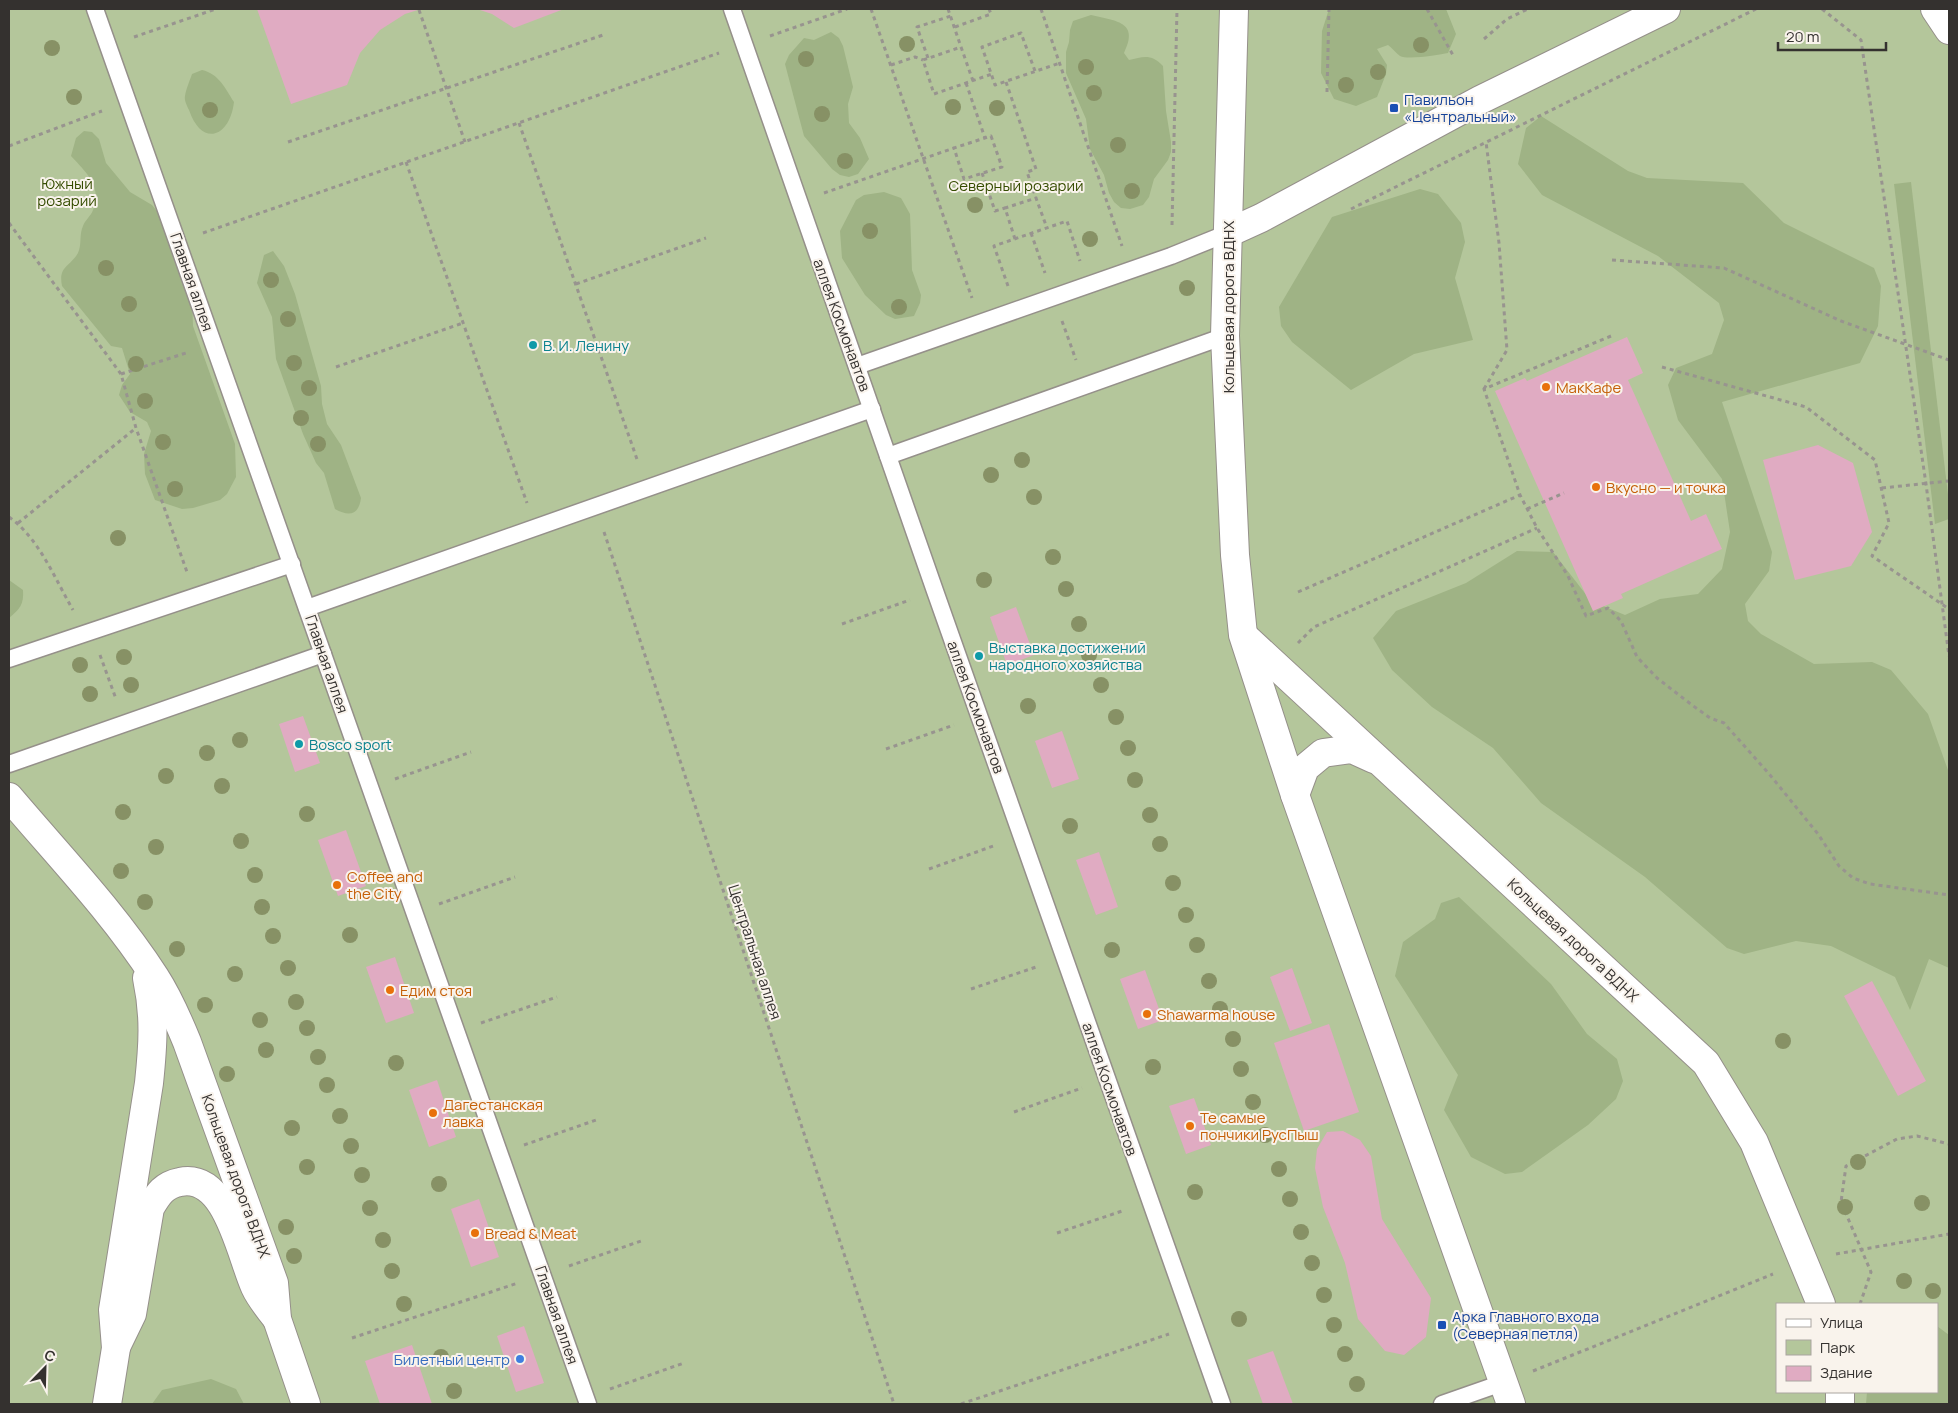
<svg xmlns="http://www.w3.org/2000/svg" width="1958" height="1413" viewBox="0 0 1958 1413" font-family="Manrope,sans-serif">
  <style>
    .green { fill: #b4c69b; fill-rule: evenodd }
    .forest { fill: #9fb385 }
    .building { fill: #e0abc2 }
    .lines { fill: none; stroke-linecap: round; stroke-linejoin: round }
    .service-casing { stroke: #95908a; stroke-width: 19 }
    .minor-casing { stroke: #95908a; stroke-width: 30 }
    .path { stroke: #98948f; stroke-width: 3; stroke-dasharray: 4 4; stroke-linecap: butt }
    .service { stroke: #fff; stroke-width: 16 }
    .minor { stroke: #fff; stroke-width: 28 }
    .tree { fill: #879165 }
    .transit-dot { fill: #1a4fb4; stroke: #f9f3ec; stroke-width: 2 }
    .culture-dot { fill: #0f9aa8; stroke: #f9f3ec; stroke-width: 2 }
    .food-dot { fill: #e8710a; stroke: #f9f3ec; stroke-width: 2 }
    .shop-dot { fill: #3f7fe0; stroke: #f9f3ec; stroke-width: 2 }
    .labels { text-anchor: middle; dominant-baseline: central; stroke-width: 4; stroke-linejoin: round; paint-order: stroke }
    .transit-label { font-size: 15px; fill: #164399; stroke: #f9f3ec; text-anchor: start }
    .park-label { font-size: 15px; fill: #354c01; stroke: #f9f3ec }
    .street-label { font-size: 15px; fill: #34312f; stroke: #f9f3ec }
    .culture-label { font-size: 15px; fill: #0d838f; stroke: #f9f3ec; text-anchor: start }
    .food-label { font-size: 15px; fill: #c56008; stroke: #f9f3ec; text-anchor: start }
    .shop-label { font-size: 15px; fill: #366cbe; stroke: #f9f3ec; text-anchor: end }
  </style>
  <rect width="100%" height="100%" fill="#ebe6df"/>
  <path class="green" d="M9,9H1949V1404H9ZM1777,1304H1937V1392H1777Z"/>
  <g class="forest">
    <path d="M1329,9H1446L1456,34L1448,53C1439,55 1408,60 1400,56C1396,53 1392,48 1388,45L1377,49L1387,65L1386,74L1377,97L1356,106L1334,99L1321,73L1322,31Z"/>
    <path d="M1091,15C1115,21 1140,21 1124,53L1129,60C1144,56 1152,54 1163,66L1166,111L1171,142V152L1168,160L1154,179L1149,197L1143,205L1130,209L1121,208L1114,202L1109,193L1104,175L1090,149L1086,119L1066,73V52L1069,42L1070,30L1073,21Z"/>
    <polygon points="831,32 839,38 843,46 853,87 848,104 849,123 860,138 869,159 858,174 849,177 840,175 832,169 804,136 785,64 789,55 804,38 814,40"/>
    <path d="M202,70C219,74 225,88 234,102C230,137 202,148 189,110C187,106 184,100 185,96C186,89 190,80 192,74Z"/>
    <polygon points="1541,116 1628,171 1647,178 1743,183 1784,223 1874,268 1881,286 1878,326 1860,363 1722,402 1772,552 1769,571 1745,604 1748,621 1761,634 1814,664 1872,662 1891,670 1928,714 1949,773 1949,968 1929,959 1910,1010 1895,977 1831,946 1796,941 1744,954 1727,948 1645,877 1541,803 1493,748 1432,707 1392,670 1373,638 1396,611 1466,583 1517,551 1553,552 1591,601 1625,615 1660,599 1698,594 1722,569 1730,532 1722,479 1678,420 1668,385 1676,368 1712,354 1724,320 1719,303 1658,256 1542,195 1518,164 1526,128"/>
    <path d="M84,131L92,132L99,139L106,163L130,192L152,205L164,220L175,263L192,297L193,326L235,444L236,477L227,494L220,500L193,508L182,509L155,500L145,474L144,454L151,431L147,422L130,412L119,395L122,385L130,374L122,348L111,346L62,286C58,266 70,267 78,253C82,245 79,234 83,226C85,220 91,216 93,210C103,187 85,171 71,156L76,138Z"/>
    <polygon points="1911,182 1949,503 1949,519 1935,524 1894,184"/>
    <polygon points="1420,189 1438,194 1461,223 1465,242 1455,278 1473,340 1414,354 1351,390 1292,342 1281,326 1279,307 1332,217"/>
    <polygon points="884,192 901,198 910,214 912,270 921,295 920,303 914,316 895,319 886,315 865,295 842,258 840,231 856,200 864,195"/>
    <path d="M273,251L284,266L295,294L321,386L322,404L327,424L341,445L361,498C359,515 349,517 335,509L324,473L316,463L303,434L276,359L272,317L257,283L264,255Z"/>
    <path d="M9,580L23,590C24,604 20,609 9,618Z"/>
    <polygon points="1459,897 1551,984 1587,1034 1617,1059 1623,1081 1616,1099 1588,1125 1522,1172 1505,1174 1471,1157 1444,1110 1458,1075 1395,976 1403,942 1435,919 1441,903"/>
    <polygon points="1937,1326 1949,1335 1949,1404 1866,1404 1867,1392 1937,1392"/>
    <polygon points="211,1379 236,1389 244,1404 152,1404 162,1390"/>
  </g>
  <g class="building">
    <polygon points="257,9 421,9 405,14 380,30 360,53 347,85 291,104"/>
    <polygon points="477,9 564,9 514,28 492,14"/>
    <polygon points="1627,337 1643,373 1628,380 1691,521 1706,514 1722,549 1621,594 1623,598 1593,611 1495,391 1525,378 1527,381"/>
    <polygon points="1818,445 1853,463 1872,532 1851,566 1795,580 1763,460"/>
    <polygon points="1016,607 1034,655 1007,665 990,617"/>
    <polygon points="303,716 320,763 295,772 279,724"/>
    <polygon points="1062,731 1079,779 1052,788 1035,741"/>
    <polygon points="346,830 366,886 338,896 318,840"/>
    <polygon points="1099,852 1118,907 1096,915 1076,860"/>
    <polygon points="395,957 414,1013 386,1023 366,967"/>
    <polygon points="1292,968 1312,1023 1290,1031 1270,977"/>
    <polygon points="1145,970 1163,1020 1138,1029 1120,979"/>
    <polygon points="1872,981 1926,1081 1898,1096 1844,996"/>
    <polygon points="1329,1024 1359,1112 1304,1131 1274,1043"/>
    <polygon points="437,1080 456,1137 429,1147 409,1090"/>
    <polygon points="1194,1098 1211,1145 1186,1154 1169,1106"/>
    <polygon points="1343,1131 1360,1140 1371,1156 1382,1219 1431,1298 1426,1337 1404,1355 1385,1351 1358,1319 1345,1263 1323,1207 1315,1168 1317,1149 1327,1132"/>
    <polygon points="479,1199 499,1257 471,1267 451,1209"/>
    <polygon points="524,1326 544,1383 516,1392 497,1336"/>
    <polygon points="412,1345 432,1404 380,1404 365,1361"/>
    <polygon points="1273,1351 1293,1404 1263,1404 1247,1360"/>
  </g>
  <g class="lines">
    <defs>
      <g id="service">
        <polyline points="95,9 588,1404"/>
        <polyline points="732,9 935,591 1222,1404"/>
        <polyline points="857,366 1171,256 1228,233"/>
        <polyline points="888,456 1225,336"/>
        <polyline points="307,608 872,409"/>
        <polyline points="9,659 292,564"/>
        <polyline points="9,764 323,654"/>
        <polyline points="1442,1404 1502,1383"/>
      </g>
      <g id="minor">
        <polyline points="1234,9 1225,336 1235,555 1243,635 1295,795 1511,1404"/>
        <polyline points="1935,9 1949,30"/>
        <polyline points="1228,233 1261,218 1480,100 1666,9"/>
        <polyline points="1245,637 1706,1063 1754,1142 1821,1304"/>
        <polyline points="1295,795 1305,768 1323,753 1352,749 1374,759"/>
        <path d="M9,797C59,856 113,912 155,977C168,997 178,1020 187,1042L274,1283L277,1319L306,1404"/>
        <path d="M116,1347L132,1314L150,1208C158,1194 164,1185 180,1182C227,1172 241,1257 255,1287C260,1298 269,1309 277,1319"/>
        <path d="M107,1404L116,1348L113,1310L149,1083C153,1045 155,1016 147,978"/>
        <polyline points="1840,1404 1840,1392"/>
      </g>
    </defs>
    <use href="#service" class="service-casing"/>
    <use href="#minor" class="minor-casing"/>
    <g class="path">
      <polyline points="871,9 972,298"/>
      <polyline points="948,9 961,47"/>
      <polyline points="1041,9 1122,246"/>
      <polyline points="1427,9 1454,57"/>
      <polyline points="1822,9 1861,40 1926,484 1949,656"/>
      <polyline points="419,10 465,142"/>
      <polyline points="955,27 991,14 989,9"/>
      <polyline points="770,36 847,9"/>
      <polyline points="134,37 216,9"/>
      <polyline points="1484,39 1507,19 1528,9"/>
      <polyline points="928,58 917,27 951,16"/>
      <polyline points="891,65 915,57 923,60"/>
      <polyline points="1035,71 1021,33 982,47 995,85 1060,63"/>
      <polyline points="973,81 961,47 923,60 934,94 992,74"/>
      <polyline points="1006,82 1036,169 1027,172 1036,198"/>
      <polyline points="966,83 985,138"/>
      <polyline points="1327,92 1329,9"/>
      <polyline points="519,123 638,462"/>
      <polygon points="991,136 1002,167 964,179 954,148"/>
      <polyline points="288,142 603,35"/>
      <polyline points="9,146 102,111"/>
      <polyline points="406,162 527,503"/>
      <polyline points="982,173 995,211 1005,208"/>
      <polyline points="824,193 954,148"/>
      <polyline points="1351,209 1756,9"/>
      <polyline points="9,223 121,374 136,428 187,572"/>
      <polyline points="1172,225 1177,9"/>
      <polyline points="203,233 719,53"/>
      <polyline points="1031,233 1045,273"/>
      <polyline points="1015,239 1005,208 1036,198 1047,228"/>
      <polyline points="1612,260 1724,268 1841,321 1949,360"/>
      <polyline points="576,284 706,238"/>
      <polyline points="1008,286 994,246 1067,221 1080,261"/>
      <polyline points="1062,321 1076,360"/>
      <polyline points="1611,336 1484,389 1520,495 1537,528 1568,576 1586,616 1608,608 1621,621 1637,657 1657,678 1692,705 1710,718 1724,723 1770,775 1818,834 1839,866 1853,878 1870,884 1949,895"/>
      <polyline points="336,367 463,323"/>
      <polyline points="1662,367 1806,407 1875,460 1889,523 1872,556 1949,609"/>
      <polyline points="121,374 189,352"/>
      <polyline points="1484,389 1507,350 1499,243 1486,142"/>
      <polyline points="1882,488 1949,481"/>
      <polyline points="1527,509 1564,493"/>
      <path d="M9,517C39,538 55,579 73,610"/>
      <polyline points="18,523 136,428"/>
      <polyline points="604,532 894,1404"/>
      <polyline points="1298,592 1520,495"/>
      <polyline points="842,624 910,600"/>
      <polyline points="1298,643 1314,627 1537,528"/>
      <polyline points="100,655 116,699"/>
      <polyline points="886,749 954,725"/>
      <polyline points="395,779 471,752"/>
      <polyline points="929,869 996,845"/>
      <polyline points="439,904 515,877"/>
      <polyline points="971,989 1039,966"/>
      <polyline points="481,1023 557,997"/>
      <polyline points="1014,1112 1082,1088"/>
      <polyline points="524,1145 599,1119"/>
      <polyline points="1057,1233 1125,1210"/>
      <polyline points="1836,1254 1949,1234"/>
      <polyline points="569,1266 641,1241"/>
      <polyline points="1860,1304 1871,1272 1841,1202 1846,1166 1897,1139 1917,1136 1949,1144"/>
      <polyline points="352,1338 518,1283"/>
      <polyline points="1533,1371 1773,1274"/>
      <polyline points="610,1389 684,1363"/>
      <polyline points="961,1404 1169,1334"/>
    </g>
    <use href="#service" class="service"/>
    <use href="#minor" class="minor"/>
  </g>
  <g class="tree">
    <circle cx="907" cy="44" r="8"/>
    <circle cx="1421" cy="45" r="8"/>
    <circle cx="52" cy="48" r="8"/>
    <circle cx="806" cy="59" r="8"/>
    <circle cx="1086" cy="67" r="8"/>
    <circle cx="1378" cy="72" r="8"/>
    <circle cx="1346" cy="85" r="8"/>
    <circle cx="1094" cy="93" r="8"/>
    <circle cx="74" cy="97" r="8"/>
    <circle cx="953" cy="107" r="8"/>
    <circle cx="997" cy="108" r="8"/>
    <circle cx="210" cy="110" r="8"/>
    <circle cx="822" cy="114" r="8"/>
    <circle cx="1118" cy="145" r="8"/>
    <circle cx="845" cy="161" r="8"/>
    <circle cx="1132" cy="191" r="8"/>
    <circle cx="975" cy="205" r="8"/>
    <circle cx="870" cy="231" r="8"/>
    <circle cx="1090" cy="239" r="8"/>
    <circle cx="106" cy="268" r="8"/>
    <circle cx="271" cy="280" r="8"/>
    <circle cx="1187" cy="288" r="8"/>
    <circle cx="129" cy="304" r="8"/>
    <circle cx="899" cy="307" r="8"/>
    <circle cx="288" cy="319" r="8"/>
    <circle cx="294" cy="363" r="8"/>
    <circle cx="136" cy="364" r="8"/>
    <circle cx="309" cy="388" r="8"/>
    <circle cx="145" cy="401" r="8"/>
    <circle cx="301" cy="418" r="8"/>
    <circle cx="163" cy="442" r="8"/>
    <circle cx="318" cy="444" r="8"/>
    <circle cx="1022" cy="460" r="8"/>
    <circle cx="991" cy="475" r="8"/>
    <circle cx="175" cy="489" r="8"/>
    <circle cx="1034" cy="497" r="8"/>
    <circle cx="118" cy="538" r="8"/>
    <circle cx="1053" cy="557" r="8"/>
    <circle cx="984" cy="580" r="8"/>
    <circle cx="1066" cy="589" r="8"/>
    <circle cx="1079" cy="624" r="8"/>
    <circle cx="1089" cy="655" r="8"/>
    <circle cx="124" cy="657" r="8"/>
    <circle cx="80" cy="665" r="8"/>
    <circle cx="131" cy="685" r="8"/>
    <circle cx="1101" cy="685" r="8"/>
    <circle cx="90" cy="694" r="8"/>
    <circle cx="1028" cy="706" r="8"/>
    <circle cx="1116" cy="717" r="8"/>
    <circle cx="240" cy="740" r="8"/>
    <circle cx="1128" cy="748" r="8"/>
    <circle cx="207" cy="753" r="8"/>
    <circle cx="166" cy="776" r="8"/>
    <circle cx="1135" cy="780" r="8"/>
    <circle cx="222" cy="786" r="8"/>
    <circle cx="123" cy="812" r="8"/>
    <circle cx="307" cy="814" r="8"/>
    <circle cx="1150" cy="815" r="8"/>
    <circle cx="1070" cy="826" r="8"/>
    <circle cx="241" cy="841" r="8"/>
    <circle cx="1160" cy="844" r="8"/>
    <circle cx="156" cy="847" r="8"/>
    <circle cx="121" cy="871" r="8"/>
    <circle cx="255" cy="875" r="8"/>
    <circle cx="1173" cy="883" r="8"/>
    <circle cx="145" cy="902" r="8"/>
    <circle cx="262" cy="907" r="8"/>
    <circle cx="1186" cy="915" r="8"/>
    <circle cx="350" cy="935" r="8"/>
    <circle cx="273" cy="936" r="8"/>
    <circle cx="1197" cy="945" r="8"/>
    <circle cx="177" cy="949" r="8"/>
    <circle cx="1112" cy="950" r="8"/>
    <circle cx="288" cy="968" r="8"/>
    <circle cx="235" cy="974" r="8"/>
    <circle cx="1209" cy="981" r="8"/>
    <circle cx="296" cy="1002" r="8"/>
    <circle cx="205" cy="1005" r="8"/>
    <circle cx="1220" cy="1009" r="8"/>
    <circle cx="260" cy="1020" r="8"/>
    <circle cx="307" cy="1028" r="8"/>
    <circle cx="1233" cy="1039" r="8"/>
    <circle cx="1783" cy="1041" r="8"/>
    <circle cx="266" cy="1050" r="8"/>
    <circle cx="318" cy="1057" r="8"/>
    <circle cx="396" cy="1063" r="8"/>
    <circle cx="1153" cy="1067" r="8"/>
    <circle cx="1241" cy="1069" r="8"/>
    <circle cx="227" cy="1074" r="8"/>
    <circle cx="327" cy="1085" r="8"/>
    <circle cx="1253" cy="1102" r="8"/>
    <circle cx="340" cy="1116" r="8"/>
    <circle cx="292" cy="1128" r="8"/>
    <circle cx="1265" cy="1135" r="8"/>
    <circle cx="351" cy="1146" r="8"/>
    <circle cx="1858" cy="1162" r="8"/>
    <circle cx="307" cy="1167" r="8"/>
    <circle cx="1279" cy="1169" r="8"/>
    <circle cx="362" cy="1175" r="8"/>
    <circle cx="439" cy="1184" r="8"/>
    <circle cx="1195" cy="1192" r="8"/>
    <circle cx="1290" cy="1199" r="8"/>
    <circle cx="1922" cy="1203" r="8"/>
    <circle cx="1845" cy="1207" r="8"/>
    <circle cx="370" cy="1208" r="8"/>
    <circle cx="286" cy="1227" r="8"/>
    <circle cx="1301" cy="1232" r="8"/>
    <circle cx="383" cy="1240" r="8"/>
    <circle cx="294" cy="1256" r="8"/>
    <circle cx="1312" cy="1263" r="8"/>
    <circle cx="392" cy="1271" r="8"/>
    <circle cx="1904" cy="1281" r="8"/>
    <circle cx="1933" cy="1291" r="8"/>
    <circle cx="1324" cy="1295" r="8"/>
    <circle cx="404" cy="1304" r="8"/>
    <circle cx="1239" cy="1319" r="8"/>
    <circle cx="1334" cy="1325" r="8"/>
    <circle cx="1345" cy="1354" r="8"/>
    <circle cx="441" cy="1357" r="8"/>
    <circle cx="1357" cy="1384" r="8"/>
    <circle cx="454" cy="1391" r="8"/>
  </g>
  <g class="transit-dot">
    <rect x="1389" y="103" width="10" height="10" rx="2.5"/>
    <rect x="1437" y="1320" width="10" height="10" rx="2.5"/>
  </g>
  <g class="culture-dot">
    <circle cx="533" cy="345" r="5"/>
    <circle cx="979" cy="656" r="5"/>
    <circle cx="299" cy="744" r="5"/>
  </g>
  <g class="food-dot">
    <circle cx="1546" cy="387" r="5"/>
    <circle cx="1596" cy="487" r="5"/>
    <circle cx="337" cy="885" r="5"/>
    <circle cx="390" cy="990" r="5"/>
    <circle cx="1147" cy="1014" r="5"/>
    <circle cx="433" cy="1113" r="5"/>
    <circle cx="1190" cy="1126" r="5"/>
    <circle cx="475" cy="1233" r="5"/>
  </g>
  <circle class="shop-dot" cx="520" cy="1359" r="5"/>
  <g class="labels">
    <g class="transit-label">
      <text x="1404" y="99">Павильон<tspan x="1404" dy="17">«Центральный»</tspan></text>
      <text x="1452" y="1316">Арка Главного входа<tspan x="1452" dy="17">(Северная петля)</tspan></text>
    </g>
    <g class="park-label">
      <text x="67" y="183">Южный<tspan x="67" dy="17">розарий</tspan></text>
      <text x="1016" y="185">Северный розарий</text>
    </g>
    <g class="street-label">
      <text transform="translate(192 282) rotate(71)">Главная аллея</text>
      <text transform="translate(1228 307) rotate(-90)">Кольцевая дорога ВДНХ</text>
      <text transform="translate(842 325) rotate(70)">аллея Космонавтов</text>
      <text transform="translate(327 664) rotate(71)">Главная аллея</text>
      <text transform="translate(976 707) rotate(70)">аллея Космонавтов</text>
      <text transform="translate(1573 940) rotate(43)">Кольцевая дорога ВДНХ</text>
      <text transform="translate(755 952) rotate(72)">Центральная аллея</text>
      <text transform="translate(1110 1089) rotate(71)">аллея Космонавтов</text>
      <text transform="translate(236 1176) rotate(70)">Кольцевая дорога ВДНХ</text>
      <text transform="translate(557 1315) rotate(71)">Главная аллея</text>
    </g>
    <g class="culture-label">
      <text x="543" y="345">В. И. Ленину</text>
      <text x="989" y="647">Выставка достижений<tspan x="989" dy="17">народного хозяйства</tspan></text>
      <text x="309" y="744">Bosco sport</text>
    </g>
    <g class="food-label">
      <text x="1556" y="387">МакКафе</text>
      <text x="1606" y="487">Вкусно — и точка</text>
      <text x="347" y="876">Coffee and<tspan x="347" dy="17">the City</tspan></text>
      <text x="400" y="990">Едим стоя</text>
      <text x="1157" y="1014">Shawarma house</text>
      <text x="443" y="1104">Дагестанская<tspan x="443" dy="17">лавка</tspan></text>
      <text x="1200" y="1117">Те самые<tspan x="1200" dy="17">пончики РусПыш</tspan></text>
      <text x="485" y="1233">Bread &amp; Meat</text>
    </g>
    <g class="shop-label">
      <text x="510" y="1359">Билетный центр</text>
    </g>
  </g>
  <rect width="1958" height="1413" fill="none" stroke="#34312f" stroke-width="20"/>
  <rect x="1776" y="1303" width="162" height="90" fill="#f9f3ec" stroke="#aaa5a0"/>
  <rect x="1786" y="1319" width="25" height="8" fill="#ffffff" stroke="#aaa5a0"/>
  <text x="1820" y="1328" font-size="15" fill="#34312f">Улица</text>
  <rect x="1786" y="1340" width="25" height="15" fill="#b4c69b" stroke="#aaa5a0"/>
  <text x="1820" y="1353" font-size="15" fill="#34312f">Парк</text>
  <rect x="1786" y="1366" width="25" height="15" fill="#e0abc2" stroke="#aaa5a0"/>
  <text x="1820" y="1378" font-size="15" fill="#34312f">Здание</text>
  <g transform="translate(45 1368) rotate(23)" stroke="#f9f3ec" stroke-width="4" paint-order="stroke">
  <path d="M0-4L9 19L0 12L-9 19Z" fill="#34312f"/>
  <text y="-8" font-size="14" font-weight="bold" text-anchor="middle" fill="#34312f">С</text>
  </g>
  <path d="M1778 42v8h108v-8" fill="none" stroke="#34312f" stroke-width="2.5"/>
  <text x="1786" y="42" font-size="15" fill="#34312f" stroke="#f9f3ec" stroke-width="4" paint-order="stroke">20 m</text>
</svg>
